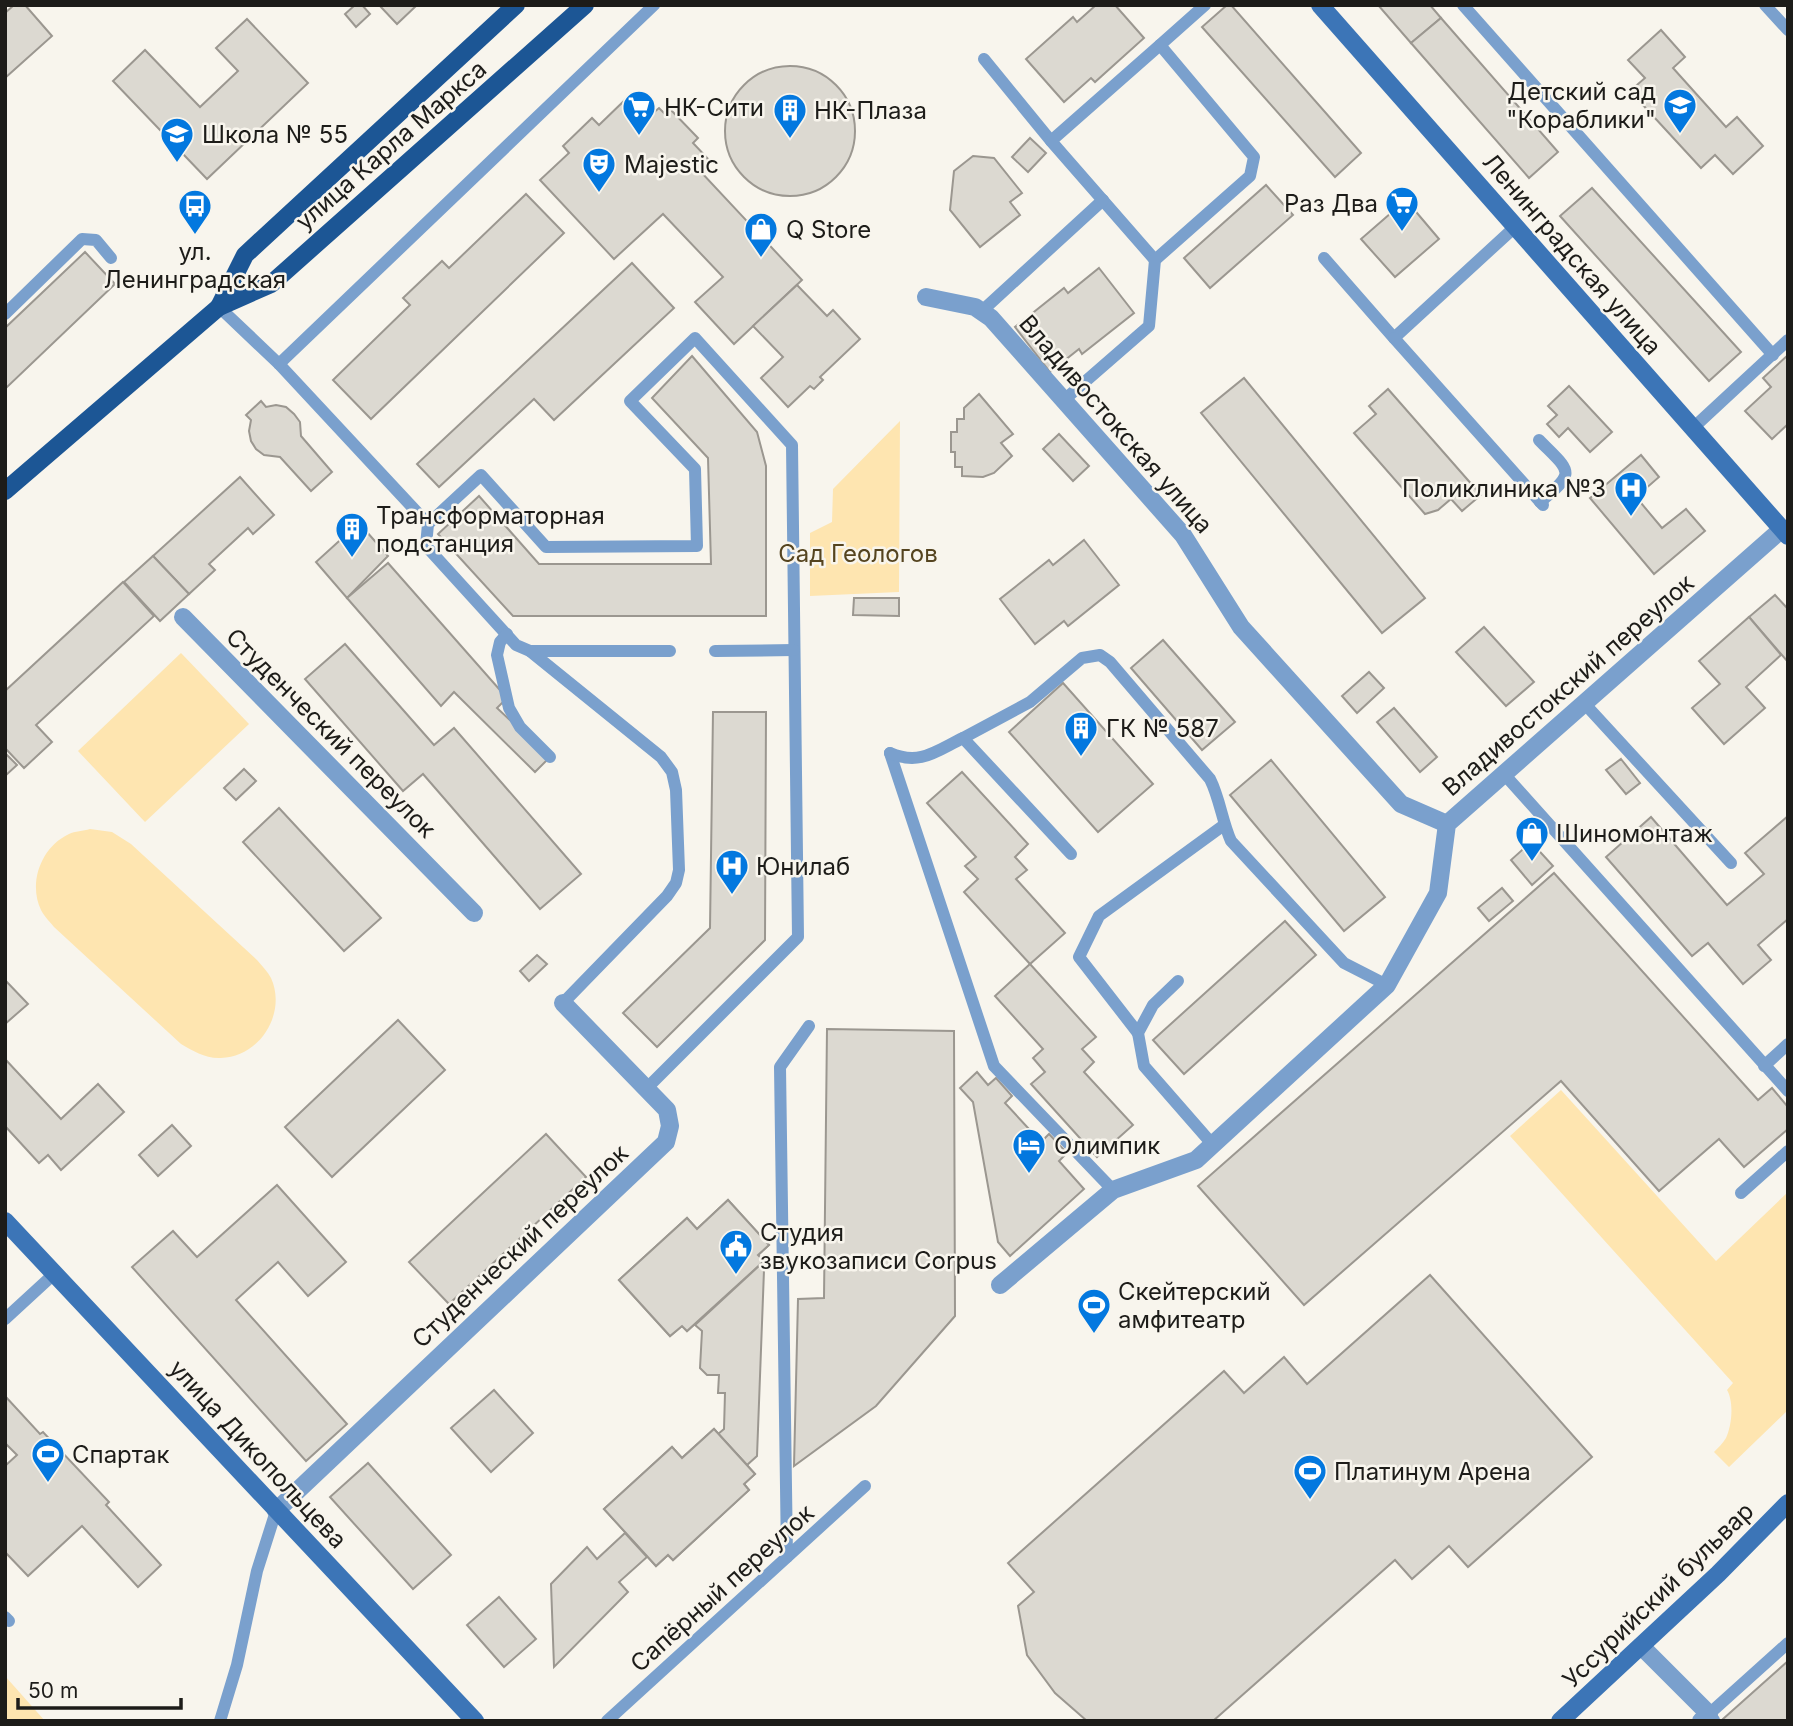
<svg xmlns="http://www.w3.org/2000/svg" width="1793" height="1726" viewBox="0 0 1793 1726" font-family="Inter,sans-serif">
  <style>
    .green { fill: #fee5b0 }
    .building { fill: #dcd9d1; stroke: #9b9790; stroke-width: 2 }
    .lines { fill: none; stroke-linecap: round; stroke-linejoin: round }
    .lane { stroke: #7aa0cd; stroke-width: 12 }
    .street { stroke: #7aa0cd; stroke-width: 18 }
    .secondary { stroke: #3c75b7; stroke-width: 18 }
    .primary { stroke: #1c5695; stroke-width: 18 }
    .labels { text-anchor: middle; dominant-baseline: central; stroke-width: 5; stroke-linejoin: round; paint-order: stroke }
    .poi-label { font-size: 24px; fill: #1d1c19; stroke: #f8f5ed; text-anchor: start }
    .street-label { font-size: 24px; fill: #1d1c19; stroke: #f8f5ed }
    .park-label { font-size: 24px; fill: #55441f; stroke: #f8f5ed }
  </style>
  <rect width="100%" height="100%" fill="#f8f5ed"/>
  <g class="green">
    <polygon points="900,421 899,592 810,596 810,533 832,522 833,489"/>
    <polygon points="181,653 249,724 145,822 78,751"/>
    <path d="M90,829L112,832L131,844L257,960C262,966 268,972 271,978C287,1013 260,1057 221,1058C206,1059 193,1051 181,1044L54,927C50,922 44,916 41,910C28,883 41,847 69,834C75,831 83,831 90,829Z"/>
    <path d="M1561,1090L1716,1261L1788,1192V1410L1729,1467L1714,1452C1718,1448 1723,1443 1726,1438C1732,1425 1734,1402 1727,1390L1733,1383L1510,1136Z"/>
    <polygon points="5,1676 45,1721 5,1721"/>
  </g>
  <g class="building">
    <polygon points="14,5 25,5 52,36 5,78 5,13"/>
    <polygon points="355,5 362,5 370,14 356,27 345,14"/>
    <polygon points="379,5 417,5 397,24"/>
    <polygon points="1096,5 1115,5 1144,38 1095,82 1091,78 1064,102 1026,59 1073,17 1077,22"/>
    <polygon points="1227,5 1231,5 1361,153 1335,177 1202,27"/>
    <polygon points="1378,5 1430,5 1441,18 1411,43"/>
    <polygon points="1441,18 1558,152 1529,178 1411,43"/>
    <polygon points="247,19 308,83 207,179 113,81 145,50 200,107 238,71 216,48"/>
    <polygon points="1661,30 1685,57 1673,68 1726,127 1737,117 1763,146 1733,174 1715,155 1701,168 1630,91 1645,78 1628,60"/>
    <circle cx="790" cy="131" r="65"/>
    <polygon points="628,97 647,118 659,108 664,113 669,108 698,138 693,143 710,161 700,171 802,280 734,344 695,302 723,277 663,214 614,259 540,180 569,153 563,146 592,118 599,125"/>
    <polygon points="1030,138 1046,153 1028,172 1012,157"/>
    <polygon points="973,156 994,158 1022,193 1010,202 1020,215 980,247 950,210 954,171"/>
    <polygon points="1266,185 1293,215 1210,288 1184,258"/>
    <polygon points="1592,188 1741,352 1709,381 1560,216"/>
    <polygon points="526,194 564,233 371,419 333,380 410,305 403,298 442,261 449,268"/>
    <polygon points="1406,200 1439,239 1395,277 1361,239"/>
    <polygon points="85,252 115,284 5,389 5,328"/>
    <polygon points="632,263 674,308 554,420 534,399 439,487 417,464"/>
    <polygon points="1099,268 1134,313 1082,354 1079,349 1050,372 1015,327 1064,288 1068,293"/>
    <polygon points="797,285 827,316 833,310 860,339 820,377 823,380 814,389 810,386 788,407 761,378 783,357 753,326"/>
    <polygon points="1788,355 1788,424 1772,439 1745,411 1771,387 1763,378"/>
    <polygon points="692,356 757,432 766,466 766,616 513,616 438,534 479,496 539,564 711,564 708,458 652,398"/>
    <polygon points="1244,378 1425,598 1382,633 1201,413"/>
    <polygon points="1569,386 1612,432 1590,452 1568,428 1559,437 1547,424 1557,415 1548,406"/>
    <polygon points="1388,389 1481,495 1462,511 1451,499 1438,510 1425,514 1354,433 1376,414 1369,406"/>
    <polygon points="979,394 1013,434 1001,443 1012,456 994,473 983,477 962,476 962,467 955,467 955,452 951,452 951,432 957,432 957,419 964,419 964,408"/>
    <polygon points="261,401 266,407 276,405 286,407 294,414 300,422 301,436 332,472 311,491 280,457 264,455 256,449 251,441 249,431 251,420 246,415"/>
    <polygon points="1059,434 1089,466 1073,481 1043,449"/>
    <polygon points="1641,455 1659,477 1636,497 1662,528 1686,509 1705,531 1654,574 1590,498"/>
    <polygon points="240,477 274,515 253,534 248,528 209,564 215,570 189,594 153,556"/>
    <polygon points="359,523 388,556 347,598 316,562"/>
    <polygon points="1084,540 1119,585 1068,626 1064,621 1035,644 1000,599 1049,560 1053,565"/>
    <polygon points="153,556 189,594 160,621 124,582"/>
    <polygon points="388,563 507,698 497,708 550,757 535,772 454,692 441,706 347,598"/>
    <polygon points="123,582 154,616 36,725 52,742 24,768 5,748 5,691"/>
    <polygon points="1775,595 1788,609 1788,662 1749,617"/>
    <polygon points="854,598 899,598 899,616 853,615"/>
    <polygon points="1749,617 1781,655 1746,687 1765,708 1724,744 1692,708 1720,684 1699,661"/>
    <polygon points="1484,627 1534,682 1506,706 1456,652"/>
    <polygon points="1163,640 1235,722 1202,750 1131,668"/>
    <polygon points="345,644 434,745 454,728 581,874 540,909 423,774 403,791 305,679"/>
    <polygon points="1369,672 1384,688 1357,713 1342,696"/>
    <polygon points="1063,683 1153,784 1098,832 1009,732"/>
    <polygon points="1394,708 1437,757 1420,772 1377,722"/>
    <polygon points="713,712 766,712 765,940 657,1047 623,1013 710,928"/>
    <polygon points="5,753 17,765 5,776"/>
    <polygon points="1621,759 1640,783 1626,794 1606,770"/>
    <polygon points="1271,760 1385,897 1344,931 1230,795"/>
    <polygon points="244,769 256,781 236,800 224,788"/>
    <polygon points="962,772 1028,844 1015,857 1027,870 1016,879 1065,933 1030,964 964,892 978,879 965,866 976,857 927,803"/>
    <polygon points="279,808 381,918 344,951 243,842"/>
    <polygon points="1788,816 1788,919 1758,945 1771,960 1743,984 1708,943 1692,956 1606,857 1651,817 1727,905 1764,874 1745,853"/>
    <polygon points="1531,842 1553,866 1532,885 1511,860"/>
    <polygon points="1554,873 1758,1100 1772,1088 1788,1107 1788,1129 1744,1167 1719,1139 1659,1191 1561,1081 1304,1305 1198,1186"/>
    <polygon points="1502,888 1513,901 1489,921 1478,908"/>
    <polygon points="1285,921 1316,955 1184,1074 1153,1040"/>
    <polygon points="537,955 547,964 529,981 520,971"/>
    <polygon points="1030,964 1096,1037 1082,1049 1094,1062 1084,1072 1133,1125 1097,1157 1031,1084 1045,1072 1033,1058 1043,1049 995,996"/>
    <polygon points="5,980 28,1004 5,1024"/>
    <polygon points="398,1020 445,1070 332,1177 285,1127"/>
    <polygon points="827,1029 954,1031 955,1316 876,1406 794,1466 798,1299 824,1298"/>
    <polygon points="5,1059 61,1119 98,1084 124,1112 61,1170 48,1155 39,1163 5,1126"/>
    <polygon points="977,1072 988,1085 996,1078 1012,1096 1005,1103 1041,1142 1049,1134 1067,1153 1059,1161 1084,1189 1010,1256 998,1242 973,1102 960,1088"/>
    <polygon points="172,1125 191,1146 158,1176 139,1155"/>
    <polygon points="546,1134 586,1177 449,1304 409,1262"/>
    <polygon points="277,1185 346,1262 308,1296 278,1262 236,1300 347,1424 306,1461 132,1267 173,1231 197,1257"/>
    <polygon points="728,1200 769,1245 758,1255 764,1261 687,1331 682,1326 670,1336 619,1280 687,1218 697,1229"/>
    <polygon points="728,1200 769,1245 758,1255 764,1261 687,1331 682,1326 670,1336 619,1280 687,1218 697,1229"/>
    <polygon points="760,1265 764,1270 757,1456 747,1465 718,1434 724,1429 725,1393 718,1393 719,1375 707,1375 700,1368 702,1331 695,1325"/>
    <polygon points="1430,1275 1592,1457 1468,1567 1449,1546 1412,1579 1395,1560 1213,1721 1087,1721 1055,1693 1027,1655 1018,1606 1034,1592 1008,1563 1224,1371 1244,1393 1284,1357 1307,1384"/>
    <polygon points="494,1390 533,1433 491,1472 451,1428"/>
    <polygon points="5,1396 40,1434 43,1432 109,1502 106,1505 161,1565 138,1587 82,1526 28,1576 5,1552 5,1466 17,1455 5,1443"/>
    <polygon points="714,1429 755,1474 744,1484 749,1490 673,1560 668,1555 656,1566 604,1509 672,1447 682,1458"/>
    <polygon points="714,1429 755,1474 744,1484 749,1490 673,1560 668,1555 656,1566 604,1509 672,1447 682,1458"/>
    <polygon points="368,1463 451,1555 413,1589 330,1497"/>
    <polygon points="625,1533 647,1557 619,1582 628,1592 554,1667 551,1584 587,1547 597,1559"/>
    <polygon points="499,1597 536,1639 504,1667 467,1625"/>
    <polygon points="1788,1661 1788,1721 1724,1721 1723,1719"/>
  </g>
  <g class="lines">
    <g class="lane">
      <polyline points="1463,5 1773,355"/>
      <polyline points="1765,5 1788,30"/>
      <polyline points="984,59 1051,141"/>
      <polyline points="1324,258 1394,338 1515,227"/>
      <polyline points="1155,260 1051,141 1160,45"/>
      <polyline points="219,307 279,364 428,524 426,546 516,645 530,651 670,651"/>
      <polyline points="983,310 1103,200"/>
      <polyline points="5,314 82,239 96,240 111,258"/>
      <polyline points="1394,338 1543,505"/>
      <polyline points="279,364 654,5"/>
      <polyline points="1064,400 1149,326 1155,260 1250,176 1254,157 1160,45 1205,5"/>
      <polyline points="1693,428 1788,340"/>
      <path d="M1539,440C1570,472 1578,471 1540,502"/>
      <polyline points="428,524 481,475 546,547 697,546 695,469 630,401 695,338 792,445 798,937 647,1088"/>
      <polyline points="507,634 500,642 497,655 509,708 520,727 550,757"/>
      <polyline points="530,651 661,757 672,772 676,790 679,870 676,883 667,896 563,1003"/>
      <polyline points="715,651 794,650"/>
      <polyline points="1584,703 1731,863"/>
      <path d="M963,738L1030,702L1082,658L1100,655L1110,662L1210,779C1220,799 1222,821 1231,841L1344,963L1387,985"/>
      <polyline points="890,753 994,1066 1113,1190"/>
      <path d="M890,753C920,766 936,751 963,738L1071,854"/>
      <polyline points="1504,774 1788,1091"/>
      <polyline points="1178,981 1153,1005 1138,1033 1144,1066 1213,1145"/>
      <polyline points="1138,1033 1079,957 1099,916 1224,825"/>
      <polyline points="1764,1066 1788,1044"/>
      <polyline points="1741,1193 1788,1151"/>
      <polyline points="5,1319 55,1273"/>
      <polyline points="787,1557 780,1067 809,1026"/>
      <polyline points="5,1617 9,1621"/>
      <polyline points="1714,1720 1709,1714 1788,1643"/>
      <polyline points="220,1721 237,1665 257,1571 276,1511"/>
      <polyline points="607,1721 865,1486"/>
    </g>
    <g class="street">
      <polyline points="926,297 975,307 991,318 1183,535 1241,627 1401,804 1447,824"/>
      <polyline points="183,617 474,913"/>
      <polyline points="1000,1285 1113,1190 1196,1160 1387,985 1438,893 1447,824 1782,529"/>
      <polyline points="276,1511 666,1142 670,1126 667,1110 563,1003"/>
      <polyline points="1641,1646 1709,1714 1701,1721"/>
    </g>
    <g class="secondary">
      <polyline points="1320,5 1788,536"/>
      <polyline points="5,1221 475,1721"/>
      <polyline points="1560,1721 1718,1574 1788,1503"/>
    </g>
    <g class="primary">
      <polyline points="219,307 245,255 516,5"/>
      <polyline points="5,491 219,307 271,284 585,5"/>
    </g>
  </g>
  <defs>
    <symbol id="school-pin" viewBox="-11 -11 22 30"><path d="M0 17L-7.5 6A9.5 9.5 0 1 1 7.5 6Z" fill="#0378df" stroke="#f8f5ed"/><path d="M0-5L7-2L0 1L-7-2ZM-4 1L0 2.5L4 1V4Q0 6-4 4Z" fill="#fff"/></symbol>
    <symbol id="supermarket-pin" viewBox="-11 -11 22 30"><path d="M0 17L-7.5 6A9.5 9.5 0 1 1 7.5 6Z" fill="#0378df" stroke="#f8f5ed"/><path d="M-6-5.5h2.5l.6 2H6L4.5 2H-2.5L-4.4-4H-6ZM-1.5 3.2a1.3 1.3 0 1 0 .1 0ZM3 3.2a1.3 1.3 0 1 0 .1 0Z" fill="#fff"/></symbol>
    <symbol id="building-pin" viewBox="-11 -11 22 30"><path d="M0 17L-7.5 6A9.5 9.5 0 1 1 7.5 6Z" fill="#0378df" stroke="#f8f5ed"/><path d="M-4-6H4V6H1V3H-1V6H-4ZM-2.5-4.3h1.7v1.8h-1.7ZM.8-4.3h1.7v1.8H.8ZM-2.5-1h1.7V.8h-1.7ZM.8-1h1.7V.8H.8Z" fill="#fff"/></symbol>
    <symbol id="theatre-pin" viewBox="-11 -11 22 30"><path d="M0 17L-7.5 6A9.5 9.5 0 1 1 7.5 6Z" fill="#0378df" stroke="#f8f5ed"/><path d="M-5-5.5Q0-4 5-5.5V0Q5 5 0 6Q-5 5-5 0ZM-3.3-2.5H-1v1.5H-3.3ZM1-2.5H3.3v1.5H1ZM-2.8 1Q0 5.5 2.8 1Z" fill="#fff"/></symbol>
    <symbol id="bus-pin" viewBox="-11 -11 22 30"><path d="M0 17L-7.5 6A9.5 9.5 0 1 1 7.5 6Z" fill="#0378df" stroke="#f8f5ed"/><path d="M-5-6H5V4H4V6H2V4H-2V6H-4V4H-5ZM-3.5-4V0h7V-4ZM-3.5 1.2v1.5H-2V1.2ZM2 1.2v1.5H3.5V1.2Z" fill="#fff"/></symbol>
    <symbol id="shop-pin" viewBox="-11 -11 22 30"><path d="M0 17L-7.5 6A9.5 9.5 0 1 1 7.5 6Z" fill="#0378df" stroke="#f8f5ed"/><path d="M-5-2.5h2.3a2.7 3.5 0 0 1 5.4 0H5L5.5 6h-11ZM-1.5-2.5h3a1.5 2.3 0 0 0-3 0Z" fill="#fff"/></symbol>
    <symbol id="hospital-pin" viewBox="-11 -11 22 30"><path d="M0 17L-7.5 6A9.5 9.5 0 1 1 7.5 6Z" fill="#0378df" stroke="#f8f5ed"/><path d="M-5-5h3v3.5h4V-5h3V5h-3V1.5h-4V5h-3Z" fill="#fff"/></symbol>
    <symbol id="hotel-pin" viewBox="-11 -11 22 30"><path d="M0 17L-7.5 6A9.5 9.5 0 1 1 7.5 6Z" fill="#0378df" stroke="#f8f5ed"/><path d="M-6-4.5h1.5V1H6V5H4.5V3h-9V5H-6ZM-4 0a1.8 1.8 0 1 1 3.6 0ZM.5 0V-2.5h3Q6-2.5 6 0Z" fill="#fff"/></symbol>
    <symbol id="civic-pin" viewBox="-11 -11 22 30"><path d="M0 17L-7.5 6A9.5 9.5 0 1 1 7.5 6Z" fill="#0378df" stroke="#f8f5ed"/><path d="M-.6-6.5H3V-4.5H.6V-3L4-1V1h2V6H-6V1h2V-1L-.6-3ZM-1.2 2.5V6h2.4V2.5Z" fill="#fff"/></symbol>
    <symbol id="stadium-pin" viewBox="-11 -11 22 30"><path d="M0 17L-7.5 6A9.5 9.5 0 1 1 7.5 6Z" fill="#0378df" stroke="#f8f5ed"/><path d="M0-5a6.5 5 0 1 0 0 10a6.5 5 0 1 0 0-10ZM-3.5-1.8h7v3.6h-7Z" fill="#fff"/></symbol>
  </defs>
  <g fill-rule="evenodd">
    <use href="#school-pin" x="1661" y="86" width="38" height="52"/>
    <use href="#supermarket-pin" x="620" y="88" width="38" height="52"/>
    <use href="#building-pin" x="771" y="91" width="38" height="52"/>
    <use href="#school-pin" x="158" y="115" width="38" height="52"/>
    <use href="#theatre-pin" x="580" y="145" width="38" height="52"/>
    <use href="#supermarket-pin" x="1383" y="184" width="38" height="52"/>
    <use href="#bus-pin" x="176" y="187" width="38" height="52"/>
    <use href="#shop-pin" x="742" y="210" width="38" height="52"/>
    <use href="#hospital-pin" x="1612" y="469" width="38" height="52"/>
    <use href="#building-pin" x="333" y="510" width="38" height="52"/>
    <use href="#building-pin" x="1062" y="709" width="38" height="52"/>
    <use href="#shop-pin" x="1513" y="814" width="38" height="52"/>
    <use href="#hospital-pin" x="713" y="847" width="38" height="52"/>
    <use href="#hotel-pin" x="1010" y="1126" width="38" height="52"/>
    <use href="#civic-pin" x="717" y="1227" width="38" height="52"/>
    <use href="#stadium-pin" x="1075" y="1286" width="38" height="52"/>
    <use href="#stadium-pin" x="29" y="1435" width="38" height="52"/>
    <use href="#stadium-pin" x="1291" y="1452" width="38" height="52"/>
  </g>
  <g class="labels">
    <g class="poi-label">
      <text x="1656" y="91" text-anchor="end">Детский сад<tspan x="1656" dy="28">"Кораблики"</tspan></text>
      <text x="664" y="107">НК-Сити</text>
      <text x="814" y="110">НК-Плаза</text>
      <text x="202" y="134">Школа № 55</text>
      <text x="624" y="164">Majestic</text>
      <text x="1378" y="203" text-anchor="end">Раз Два</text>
      <text x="786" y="229">Q Store</text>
      <text x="195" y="251" text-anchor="middle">ул.<tspan x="195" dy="28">Ленинградская</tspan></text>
      <text x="1606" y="488" text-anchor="end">Поликлиника №3</text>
      <text x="376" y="515">Трансформаторная<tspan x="376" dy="28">подстанция</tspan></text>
      <text x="1106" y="728">ГК № 587</text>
      <text x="1556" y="833">Шиномонтаж</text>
      <text x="756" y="866">Юнилаб</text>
      <text x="1054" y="1145">Олимпик</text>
      <text x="760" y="1232">Студия<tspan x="760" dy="28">звукозаписи Corpus</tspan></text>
      <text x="1118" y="1291">Скейтерский<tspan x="1118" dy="28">амфитеатр</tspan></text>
      <text x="72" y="1454">Спартак</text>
      <text x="1334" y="1471">Платинум Арена</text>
    </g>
    <g class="street-label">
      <text transform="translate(391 145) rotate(-41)">улица Карла Маркса</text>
      <text transform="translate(1572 254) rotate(49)">Ленинградская улица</text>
      <text transform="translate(1116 424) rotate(49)">Владивостокская улица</text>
      <text transform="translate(1568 685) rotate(-41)">Владивостокский переулок</text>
      <text transform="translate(331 733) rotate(45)">Студенческий переулок</text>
      <text transform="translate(520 1246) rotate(-43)">Студенческий переулок</text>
      <text transform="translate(258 1454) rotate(47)">улица Дикопольцева</text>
      <text transform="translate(722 1588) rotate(-42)">Сапёрный переулок</text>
      <text transform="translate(1658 1595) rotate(-44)">Уссурийский бульвар</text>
    </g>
    <g class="park-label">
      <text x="858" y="553">Сад Геологов</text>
    </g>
  </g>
  <rect width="1793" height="1726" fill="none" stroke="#1d1c19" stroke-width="14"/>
  <path d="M18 1698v10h163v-10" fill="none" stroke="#1d1c19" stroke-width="3.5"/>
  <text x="28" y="1698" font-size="21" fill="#1d1c19" stroke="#f8f5ed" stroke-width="5" paint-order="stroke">50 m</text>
</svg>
